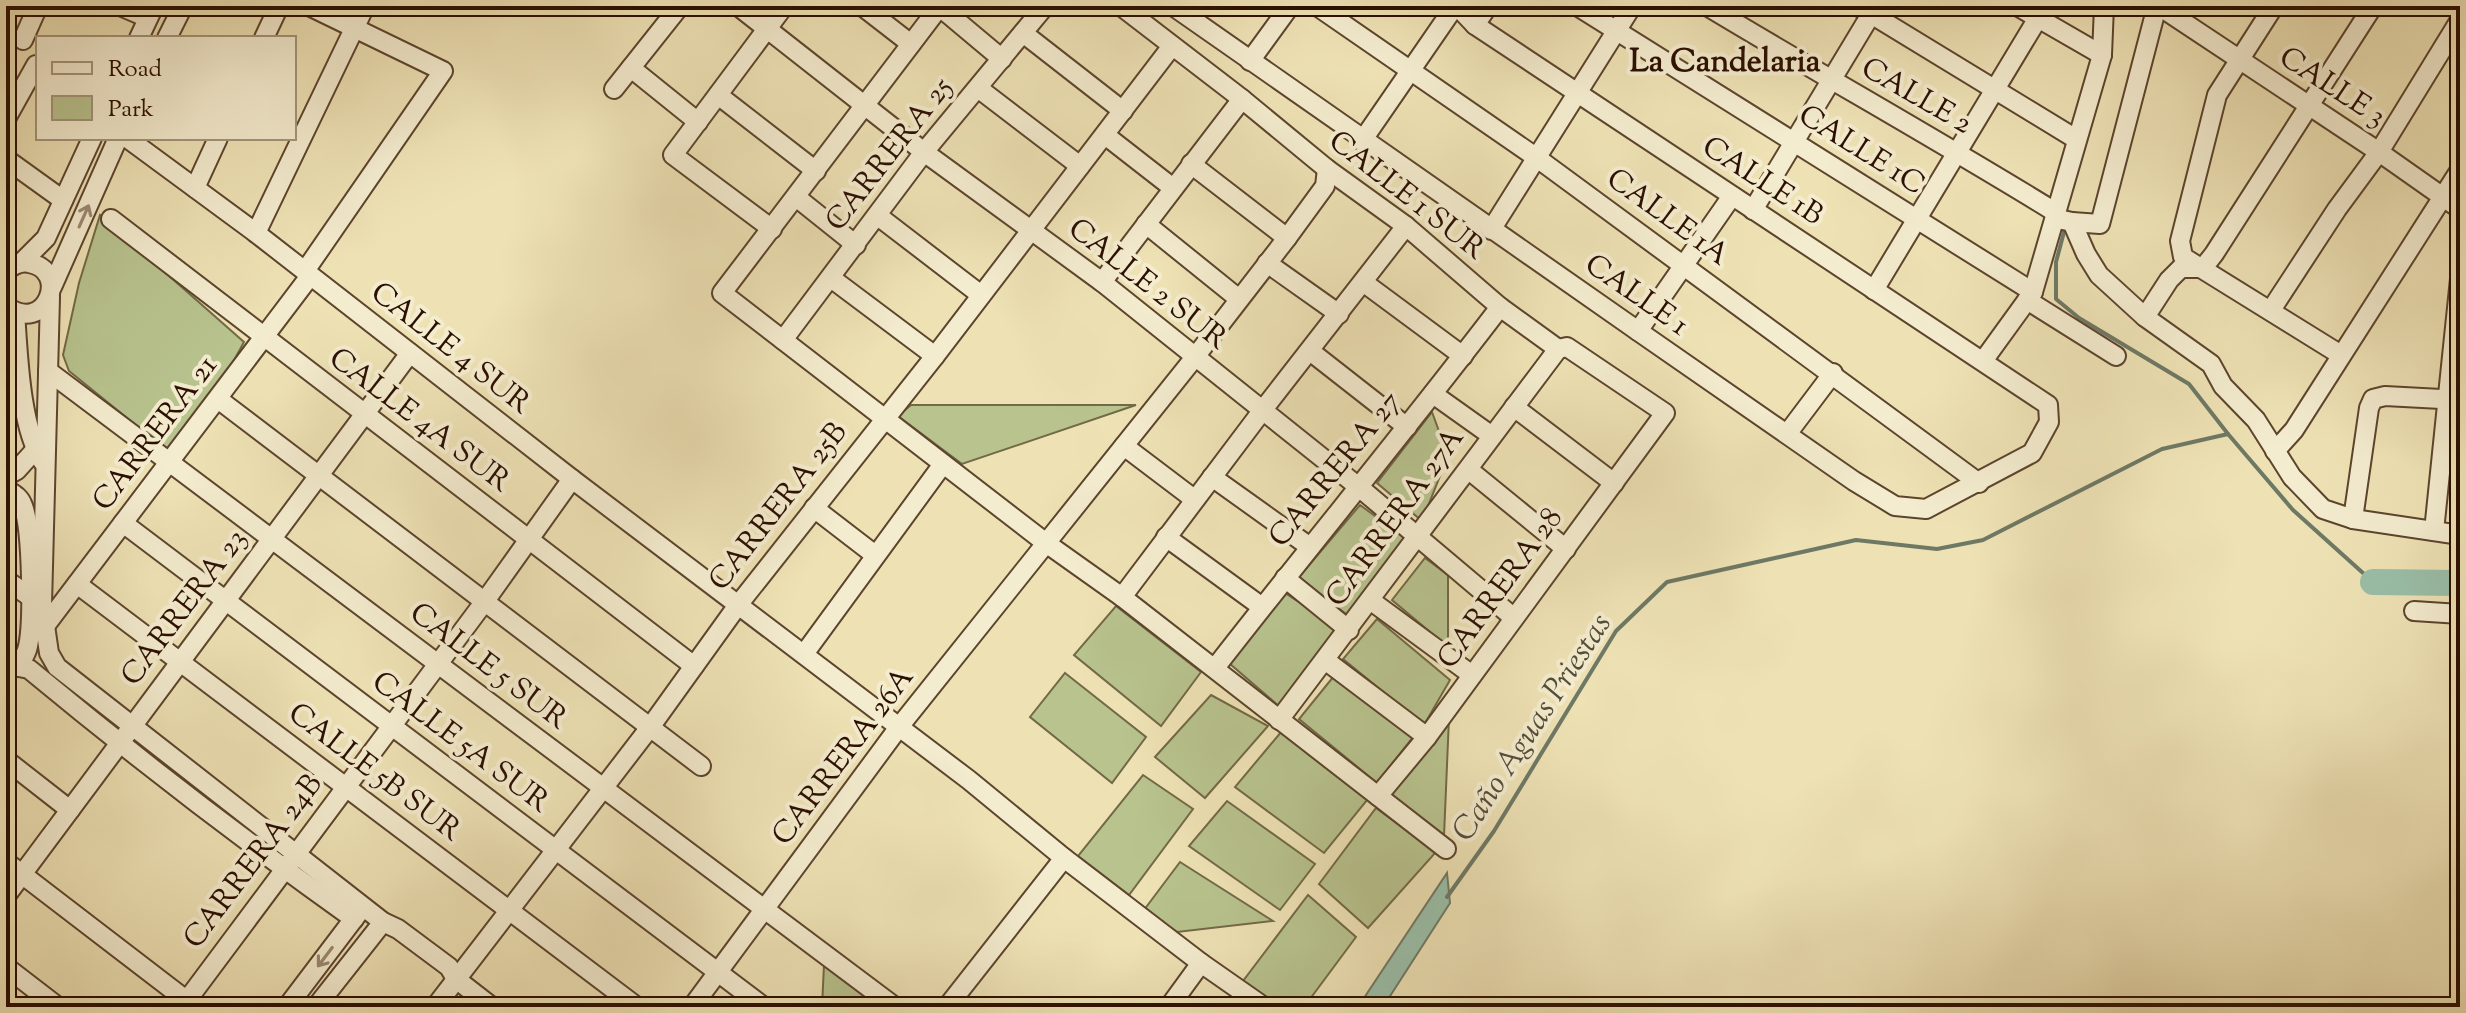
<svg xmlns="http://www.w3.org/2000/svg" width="2466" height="1013" viewBox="0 0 2466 1013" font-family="'Sorts Mill Goudy',serif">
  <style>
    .green { fill: #b8c38e; stroke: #726947; stroke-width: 2 }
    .water { fill: #9abfa9; stroke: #6e7965; stroke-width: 2 }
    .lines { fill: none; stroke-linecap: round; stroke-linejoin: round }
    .stream { stroke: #6e7965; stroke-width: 4 }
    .canal { stroke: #9abfa9; stroke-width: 14 }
    .river { stroke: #9abfa9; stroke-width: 26 }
    .minor-casing { stroke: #5c442d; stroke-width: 22 }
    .minor { stroke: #f4eccf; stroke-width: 18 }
    .oneway { stroke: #9a8972 }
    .labels { text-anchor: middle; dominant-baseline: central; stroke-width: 8; stroke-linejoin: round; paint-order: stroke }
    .street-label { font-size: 30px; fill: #2b0f00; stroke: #f4eccf }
    .neighbourhood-label { font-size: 32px; font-weight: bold; fill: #2b0f00; stroke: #f4eccf }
    .water-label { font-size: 32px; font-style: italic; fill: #524d3b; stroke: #f4eccf }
  </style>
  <rect width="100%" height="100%" fill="#eee2b5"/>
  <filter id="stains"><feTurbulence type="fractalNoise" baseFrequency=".0025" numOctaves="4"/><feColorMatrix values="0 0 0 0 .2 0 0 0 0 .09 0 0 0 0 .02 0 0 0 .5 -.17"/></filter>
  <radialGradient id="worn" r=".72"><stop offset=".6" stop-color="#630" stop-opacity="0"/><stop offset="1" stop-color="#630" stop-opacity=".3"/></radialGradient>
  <g class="green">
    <polygon points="100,215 244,342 226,375 168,451 69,371 63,355 79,283"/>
    <polygon points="911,405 1136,405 962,464 898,416"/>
    <polygon points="1432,412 1448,456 1422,521 1377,483"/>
    <polygon points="1360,505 1412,543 1351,618 1299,577"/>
    <polygon points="1425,558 1448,575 1448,647 1392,600"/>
    <polygon points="1285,593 1343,631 1280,707 1229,663"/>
    <polygon points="1116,606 1201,672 1161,726 1074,655"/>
    <polygon points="1377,619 1450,680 1424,725 1343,659"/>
    <polygon points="1065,673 1146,737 1112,783 1030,717"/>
    <polygon points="1334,676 1413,737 1377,783 1299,719"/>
    <polygon points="1211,695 1268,726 1205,798 1155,757"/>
    <polygon points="1449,718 1444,836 1389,793"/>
    <polygon points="1282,731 1368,799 1324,853 1235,787"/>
    <polygon points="1143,775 1193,809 1129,895 1078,856"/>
    <polygon points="1227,801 1315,864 1280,910 1189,846"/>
    <polygon points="1376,808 1436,852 1368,928 1319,884"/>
    <polygon points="1180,862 1273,921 1177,932 1144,910"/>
    <polygon points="1308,895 1356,937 1304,1007 1280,1007 1243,981"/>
    <polygon points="824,965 880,1007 822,1007"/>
  </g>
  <polygon class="water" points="1447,873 1450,903 1383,1007 1358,1007"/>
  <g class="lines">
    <g class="stream">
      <polyline points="2064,232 2056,262 2056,299 2079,318 2189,384 2228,434"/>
      <polyline points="1447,897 1494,831 1616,631 1667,582 1856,540 1937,549 1983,540 2162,449 2228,434 2293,510 2373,582"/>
    </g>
    <polyline class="canal" points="6,1002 11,1007"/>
    <polyline class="river" points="2373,582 2460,583"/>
    <defs>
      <g id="minor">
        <polyline points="120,6 148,18"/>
        <polyline points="738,6 924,152 1102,282 1360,488 1514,618"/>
        <polyline points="862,6 911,44"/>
        <polyline points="940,6 722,293 1046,543 1122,597 1446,849"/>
        <polyline points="1121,6 1242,99 1327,169 1406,226 1500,307 1558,349 1567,347 1665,413 1427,737 1378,796"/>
        <polyline points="1173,6 1638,331 1854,481 1895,506 1926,509 2032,453 2049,422 2048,405 1475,25 1457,6"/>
        <polyline points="1317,6 1537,158 1979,483"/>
        <polyline points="1577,6 2033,292"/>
        <path d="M1707,6C1823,76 1940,141 2055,212L2058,219L2072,222L2086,254L2099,275L2145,317L2211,364L2223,386L2256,420L2292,477L2323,509L2353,519L2460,535"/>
        <polyline points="1858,6 2076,139"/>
        <polyline points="2017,6 2102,55"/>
        <polyline points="2159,6 2379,152 2460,209"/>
        <polyline points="2274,6 2217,95 2180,241 2183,257 2341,355"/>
        <polyline points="940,7 1002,59"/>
        <polyline points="1475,25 1488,6"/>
        <polyline points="1023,33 1123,111"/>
        <polyline points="139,38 154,6"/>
        <polyline points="167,38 183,6"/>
        <polyline points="264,38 279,6"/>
        <polyline points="23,40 38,6"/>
        <polyline points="1250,61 1290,6"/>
        <polyline points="631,68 698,122"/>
        <polyline points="978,88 1080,166"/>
        <polyline points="614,89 680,6"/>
        <polyline points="718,95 816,171"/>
        <polyline points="6,119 36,65"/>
        <polyline points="1105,135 1173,188"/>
        <polyline points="127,138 256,233 572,479 969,780 1064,858 1201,963 1264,1007"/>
        <polyline points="1362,141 1455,6"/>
        <polyline points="6,159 63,200"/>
        <polyline points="1191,164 1287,238"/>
        <polyline points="195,188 218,138"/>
        <polyline points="796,197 856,245"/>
        <polyline points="1753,210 1876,6"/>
        <polyline points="878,216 981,295"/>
        <polyline points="111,219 694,666"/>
        <polyline points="2072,222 2100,224 2157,6"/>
        <polyline points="1146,224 1239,299"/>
        <polyline points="772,229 673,155 784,6"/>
        <polyline points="1491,230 1632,6"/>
        <polyline points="256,233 365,6"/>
        <polyline points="22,262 46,238 92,138"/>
        <polyline points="1267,263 1339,314"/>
        <path d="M6,271C13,265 20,261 29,263C71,270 46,336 6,306"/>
        <polyline points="305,271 443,71 309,6"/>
        <polyline points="831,278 935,356"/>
        <polyline points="1102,282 1242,99"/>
        <polyline points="1363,282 1463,356"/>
        <polyline points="52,287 118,138"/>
        <polyline points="1874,290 2038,18"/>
        <polyline points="50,297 42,605 49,653 57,667 383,922 398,929 449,967 456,979 492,1007"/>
        <polyline points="2027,300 2116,356"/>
        <polyline points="2271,310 2337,209 2379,152 2460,20"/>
        <path d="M15,312C18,354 20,427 43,462"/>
        <polyline points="2145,317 2169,280 2181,268 2203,268 2214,254 2373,6"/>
        <polyline points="1638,331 1732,196"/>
        <polyline points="783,340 924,152 1045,6"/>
        <polyline points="1310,351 1407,427"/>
        <polyline points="1983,361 2033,292 2102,55 2104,6"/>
        <polyline points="48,371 895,1007"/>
        <polyline points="1433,394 1492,436"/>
        <polyline points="218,399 701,766"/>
        <polyline points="1514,407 1614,483"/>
        <polyline points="1787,434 1833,373"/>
        <polyline points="1124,446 1194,499"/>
        <polyline points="2275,451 2294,430 2460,170"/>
        <polyline points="1469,470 1566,549"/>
        <polyline points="6,476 17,470 35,450"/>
        <polyline points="1212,477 1310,547"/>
        <path d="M6,489C14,494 20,497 23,506C32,528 34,627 27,650C25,655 22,661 19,667"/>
        <polyline points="814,508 875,555"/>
        <polyline points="2353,519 2369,408 2373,399 2385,396 2460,400"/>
        <polyline points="123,523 764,1007"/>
        <polyline points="2434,531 2460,279"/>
        <polyline points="1166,537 1262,607"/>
        <polyline points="1285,578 1349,630"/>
        <polyline points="6,580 29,596"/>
        <polyline points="77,584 637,1007"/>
        <polyline points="1122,597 1262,411 1406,226"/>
        <polyline points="1370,600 1472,675"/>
        <polyline points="2414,611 2460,614"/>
        <polyline points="45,626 310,276"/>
        <polyline points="804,654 943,464"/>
        <polyline points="1325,660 1427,737"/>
        <path d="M19,667L29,669C134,756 243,840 354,919"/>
        <path d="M1215,668C1309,547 1407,429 1500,307"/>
        <polyline points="1279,720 1558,349"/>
        <polyline points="6,760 70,810"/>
        <polyline points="6,862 195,1007"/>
        <polyline points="6,896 410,353"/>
        <polyline points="6,967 58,1007"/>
        <polyline points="182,1007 485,601 572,479"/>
        <polyline points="287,1007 359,912"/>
        <polyline points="316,1007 383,922"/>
        <polyline points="435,1007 651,726 738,605 935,356 1172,46"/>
        <polyline points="692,1007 899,727 1195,357 1287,238 1325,186 1327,169"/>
        <polyline points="947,1007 1064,858"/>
        <polyline points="1169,1007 1201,963"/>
      </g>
    </defs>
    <use href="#minor" class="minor-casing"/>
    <use href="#minor" class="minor"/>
  </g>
  <defs><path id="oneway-shaft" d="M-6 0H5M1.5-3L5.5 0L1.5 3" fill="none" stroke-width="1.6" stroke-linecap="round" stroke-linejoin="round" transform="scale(2)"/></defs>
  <g class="oneway">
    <use href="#oneway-shaft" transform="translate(84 216) rotate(-66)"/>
    <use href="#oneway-shaft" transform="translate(325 957) rotate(127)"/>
  </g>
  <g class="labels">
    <g class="street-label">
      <text transform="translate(2332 88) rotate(33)">CALLE 3</text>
      <text transform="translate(1916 97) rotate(30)">CALLE 2</text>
      <text transform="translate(1861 151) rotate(32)">CALLE 1C</text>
      <text transform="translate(890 155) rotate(-52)">CARRERA 25</text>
      <text transform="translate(1762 182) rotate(33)">CALLE 1B</text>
      <text transform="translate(1406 196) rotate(38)">CALLE 1 SUR</text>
      <text transform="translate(1667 218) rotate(36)">CALLE 1A</text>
      <text transform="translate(1147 285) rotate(38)">CALLE 2 SUR</text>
      <text transform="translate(1636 296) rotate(35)">CALLE 1</text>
      <text transform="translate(450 349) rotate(38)">CALLE 4 SUR</text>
      <text transform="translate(419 421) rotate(37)">CALLE 4A SUR</text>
      <text transform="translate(156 434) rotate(-53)">CARRERA 21</text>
      <text transform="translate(1336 470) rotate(-51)">CARRERA 27</text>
      <text transform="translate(779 507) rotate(-52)">CARRERA 25B</text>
      <text transform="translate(1396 518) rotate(-54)">CARRERA 27A</text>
      <text transform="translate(1501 589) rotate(-54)">CARRERA 28</text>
      <text transform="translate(185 608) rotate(-53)">CARRERA 23</text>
      <text transform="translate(488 667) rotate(37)">CALLE 5 SUR</text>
      <text transform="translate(460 743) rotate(37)">CALLE 5A SUR</text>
      <text transform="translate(844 757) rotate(-53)">CARRERA 26A</text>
      <text transform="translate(374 773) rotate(37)">CALLE 5B SUR</text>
      <text transform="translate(254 862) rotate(-53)">CARRERA 24B</text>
    </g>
    <g class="neighbourhood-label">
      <text x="1725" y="63">La Candelaria</text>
    </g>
    <g class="water-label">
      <text transform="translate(1533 728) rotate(-57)">Caño Aguas Priestas</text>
    </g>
  </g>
  <rect width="2466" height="1013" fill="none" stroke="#eee2b5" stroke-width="32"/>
  <rect x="8" y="8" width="2450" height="997" fill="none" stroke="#2b0f00" stroke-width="4"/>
  <rect x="16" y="16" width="2434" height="981" fill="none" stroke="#2b0f00" stroke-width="2"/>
  <rect x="36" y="36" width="260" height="104" fill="#f4eccf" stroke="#a4947c" stroke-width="2"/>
  <rect x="52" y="62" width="40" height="12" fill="#f4eccf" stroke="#a4947c" stroke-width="2"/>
  <text x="108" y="76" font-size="24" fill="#2b0f00">Road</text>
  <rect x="52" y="96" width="40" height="24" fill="#b8c38e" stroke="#a4947c" stroke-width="2"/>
  <text x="108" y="116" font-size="24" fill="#2b0f00">Park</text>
  <rect width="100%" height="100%" filter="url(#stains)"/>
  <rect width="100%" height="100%" fill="url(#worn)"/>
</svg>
